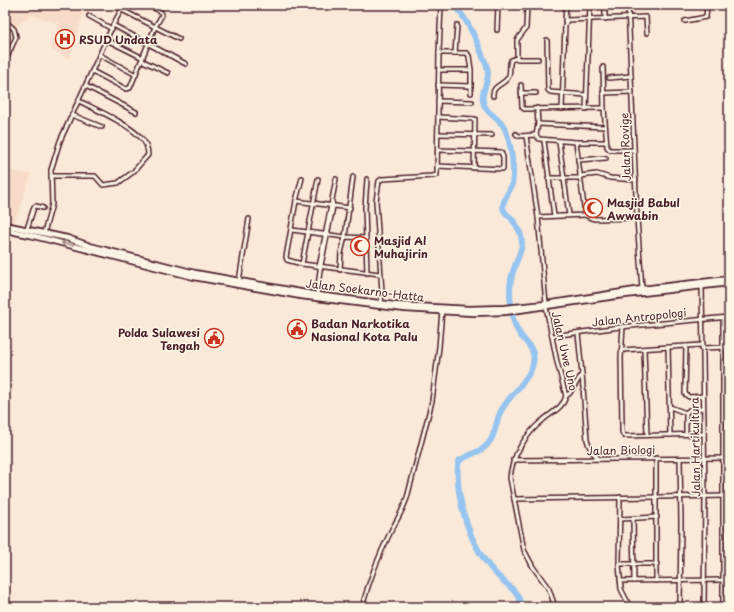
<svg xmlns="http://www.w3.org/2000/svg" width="734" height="612" viewBox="0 0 734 612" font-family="'Playpen Sans',sans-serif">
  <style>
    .built { fill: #f7dbc8 }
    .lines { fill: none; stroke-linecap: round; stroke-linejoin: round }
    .river { stroke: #95c4f0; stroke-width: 6 }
    .minor-casing { stroke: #4a1f2b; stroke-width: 6 }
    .primary-casing { stroke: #4a1f2b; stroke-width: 8 }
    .minor { stroke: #fcf5e5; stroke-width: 3 }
    .primary { stroke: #fcf5e5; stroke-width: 4.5 }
    .oneway { stroke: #a38a88 }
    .labels { text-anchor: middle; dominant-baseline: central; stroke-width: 3; stroke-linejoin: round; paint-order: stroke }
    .poi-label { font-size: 11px; font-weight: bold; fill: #4a1f2b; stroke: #fcf5e5; text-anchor: start }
    .street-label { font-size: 11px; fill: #4a1f2b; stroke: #fcf5e5 }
  </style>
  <rect width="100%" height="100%" fill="#fae9d8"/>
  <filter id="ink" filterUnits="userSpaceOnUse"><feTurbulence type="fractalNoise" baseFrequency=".025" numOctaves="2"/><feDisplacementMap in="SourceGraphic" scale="8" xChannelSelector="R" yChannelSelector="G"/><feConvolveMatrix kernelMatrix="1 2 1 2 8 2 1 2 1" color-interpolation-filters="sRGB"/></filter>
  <g filter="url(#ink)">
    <g class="built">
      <polygon points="5,5 86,5 69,59 51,49 59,23 30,15 15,28 5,19"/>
      <polygon points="5,170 31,174 15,222 5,220"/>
    </g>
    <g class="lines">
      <path class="river" d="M454,5C468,20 476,38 483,57C486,63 488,68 488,74C488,83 481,92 483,101C485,115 502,118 506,131C511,145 516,173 511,187C508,194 503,199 503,207C503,212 508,215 511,218C517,225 522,234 522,243C522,250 517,259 515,266C510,278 509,291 511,304C512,314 513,324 519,333C527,345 538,350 532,367C526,384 509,395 501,411C495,422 496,438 485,447C478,453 467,455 459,461C456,471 458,481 459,492C464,522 474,551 496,574C506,585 520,591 521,607"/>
      <defs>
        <g id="minor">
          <polyline points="628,5 637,218 642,289"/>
          <polyline points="122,10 179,39"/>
          <polyline points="89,16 112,29"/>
          <polyline points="605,19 605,5"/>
          <polyline points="5,21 14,29 16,37 5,62"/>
          <polyline points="565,21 566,5"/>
          <polyline points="685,21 706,17 707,5"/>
          <polyline points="113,25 186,64"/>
          <polyline points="497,30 498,5"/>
          <polyline points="107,40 143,58"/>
          <polyline points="547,40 548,90 550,92 586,95"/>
          <polyline points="439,53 441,5"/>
          <polyline points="455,53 457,25"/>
          <polyline points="100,55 136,75"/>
          <polyline points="517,59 538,59"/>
          <polyline points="143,61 168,73"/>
          <polyline points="603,67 604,108 607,147 610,150 634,150"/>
          <polyline points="439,70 471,70"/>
          <polyline points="92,71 126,89 130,88 155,27 162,15 161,12 149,5"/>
          <polyline points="609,78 631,76"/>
          <polyline points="438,85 470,86"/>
          <polyline points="521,85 522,107 524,109 604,108"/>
          <polyline points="86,86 136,112"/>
          <polyline points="521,93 536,93"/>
          <polyline points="603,93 632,92"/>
          <path d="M493,96C492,86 501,86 507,79C512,74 508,67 511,60L517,58V40L526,28L527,5"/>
          <polyline points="438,101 472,102"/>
          <polyline points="537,108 538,124 536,135 539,139 576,142 606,142"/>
          <polyline points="562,109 565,25 567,20 646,17 647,33"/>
          <polyline points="586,109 590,5"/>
          <polyline points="72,115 102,127"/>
          <polyline points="438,117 475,119 474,168"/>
          <polyline points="538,124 605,127"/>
          <polyline points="438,134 492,135"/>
          <polyline points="516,134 519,136 536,135"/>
          <polyline points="526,136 538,217 546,304"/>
          <polyline points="544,141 554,216"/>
          <polyline points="559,142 569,215"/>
          <polyline points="578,160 606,158"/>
          <polyline points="437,166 503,169 503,157 501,152 438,150"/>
          <path d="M51,176H95L103,185L118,183L133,172L148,155C148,150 147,145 143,140C131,125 97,110 79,101"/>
          <polyline points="580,176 597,174 610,178 636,180"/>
          <polyline points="302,178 296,201 286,257 287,260 302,264 380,274"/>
          <polyline points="548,178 580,178"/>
          <polyline points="296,201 350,208"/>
          <polyline points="585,215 591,218 595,219 637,218"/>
          <polyline points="538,217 585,215 576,142"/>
          <polyline points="27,229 34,207 36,206 43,208"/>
          <polyline points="292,230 345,237 366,238"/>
          <polyline points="44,233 52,204 51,170 60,141 113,25 124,5"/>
          <polyline points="302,264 318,179"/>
          <polyline points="319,267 336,179"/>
          <polyline points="340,270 341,253 345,237 353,177"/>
          <polyline points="367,273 365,208 367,179"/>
          <polyline points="239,281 249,219"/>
          <polyline points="702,286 705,496 704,607"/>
          <polyline points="317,295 320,270 333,207 332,201"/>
          <polyline points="381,303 382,292 376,201 379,181 382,179 433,176 437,175 439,53 467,53 469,56 471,70 471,93"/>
          <path d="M546,307L557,362L566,396C563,408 552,412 543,420C526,434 512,455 510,478L524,550L533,567L549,589L555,607"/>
          <polyline points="723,318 723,607"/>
          <polyline points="623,326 621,358 622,425 622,432 624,436 704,434"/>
          <polyline points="552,336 620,327 729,317"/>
          <polyline points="686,346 685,394 689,397 703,396"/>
          <polyline points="668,347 670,435"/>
          <polyline points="702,348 729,347"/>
          <polyline points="644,349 647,435"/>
          <polyline points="622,350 702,345"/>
          <polyline points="582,374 587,440 591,451 599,459"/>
          <polyline points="566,396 570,393 582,374 578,333"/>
          <polyline points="670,407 686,413 686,434"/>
          <polyline points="686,413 689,410 703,408"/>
          <polyline points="656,458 656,581"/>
          <polyline points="513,460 729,458"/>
          <polyline points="620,497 619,564 621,589 627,601 629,607"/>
          <polyline points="514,499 729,496"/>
          <polyline points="620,519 657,517"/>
          <polyline points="633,519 634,581"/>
          <polyline points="619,564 657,564"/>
          <polyline points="620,581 729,580"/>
          <path d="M362,607C369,581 379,555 391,531C397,520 403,510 407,498L432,401L439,347L442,310"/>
          <polyline points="680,607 681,522 680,459"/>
        </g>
        <g id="primary">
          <polyline points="5,225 67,238 90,246 195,273 317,295 394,305 469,309 504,308 546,304 642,289 729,279"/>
          <polyline points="5,230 30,235 194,277 301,296 405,309 473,313 505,312 616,296 729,283"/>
        </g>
      </defs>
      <use href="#minor" class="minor-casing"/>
      <use href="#primary" class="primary-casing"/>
      <use href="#minor" class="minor"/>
      <use href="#primary" class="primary"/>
    </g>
    <defs><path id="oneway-shaft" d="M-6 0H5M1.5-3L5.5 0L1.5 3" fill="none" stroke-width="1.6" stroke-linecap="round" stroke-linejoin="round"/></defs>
    <use class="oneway" href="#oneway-shaft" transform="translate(67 244) rotate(-165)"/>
  </g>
  <defs>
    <symbol id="hospital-ring" viewBox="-11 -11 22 22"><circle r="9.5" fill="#fcf5e5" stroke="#c8321e" stroke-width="1.5"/><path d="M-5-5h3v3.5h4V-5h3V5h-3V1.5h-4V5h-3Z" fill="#c8321e"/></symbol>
    <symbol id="mosque-ring" viewBox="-11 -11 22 22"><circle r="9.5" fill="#fcf5e5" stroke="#c8321e" stroke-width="1.5"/><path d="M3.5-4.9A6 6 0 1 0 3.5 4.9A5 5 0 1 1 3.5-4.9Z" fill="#c8321e"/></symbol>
    <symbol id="civic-ring" viewBox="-11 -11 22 22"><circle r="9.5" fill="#fcf5e5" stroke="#c8321e" stroke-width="1.5"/><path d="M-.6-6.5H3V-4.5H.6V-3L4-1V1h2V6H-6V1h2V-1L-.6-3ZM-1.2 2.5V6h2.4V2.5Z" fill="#c8321e"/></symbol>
  </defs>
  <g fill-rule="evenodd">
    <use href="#hospital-ring" x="54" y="28" width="22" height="22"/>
    <use href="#mosque-ring" x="582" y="197" width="22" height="22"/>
    <use href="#mosque-ring" x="349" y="235" width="22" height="22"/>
    <use href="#civic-ring" x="286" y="318" width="22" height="22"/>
    <use href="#civic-ring" x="203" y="327" width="22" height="22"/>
  </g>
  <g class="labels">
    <g class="poi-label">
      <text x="79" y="39">RSUD Undata</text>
      <text x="607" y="202">Masjid Babul<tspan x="607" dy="13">Awwabin</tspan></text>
      <text x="374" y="240">Masjid Al<tspan x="374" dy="13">Muhajirin</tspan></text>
      <text x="311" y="323">Badan Narkotika<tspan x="311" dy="13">Nasional Kota Palu</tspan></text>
      <text x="200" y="332" text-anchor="end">Polda Sulawesi<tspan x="200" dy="13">Tengah</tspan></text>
    </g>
    <g class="street-label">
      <text transform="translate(625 147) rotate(-92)">Jalan Rovige</text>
      <text transform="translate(365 290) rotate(7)">Jalan Soekarno-Hatta</text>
      <text transform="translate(639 317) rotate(-6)">Jalan Antropologi</text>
      <text transform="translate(565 351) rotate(77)">Jalan Uwe Uno</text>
      <text transform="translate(695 447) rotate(-91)">Jalan Hartikultura</text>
      <text transform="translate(621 450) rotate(-1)">Jalan Biologi</text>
    </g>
  </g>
  <rect width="734" height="612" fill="none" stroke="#fcf5e5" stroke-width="20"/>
  <rect x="10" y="10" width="714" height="592" fill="none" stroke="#4a1f2b" stroke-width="1.5" filter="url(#ink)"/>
</svg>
